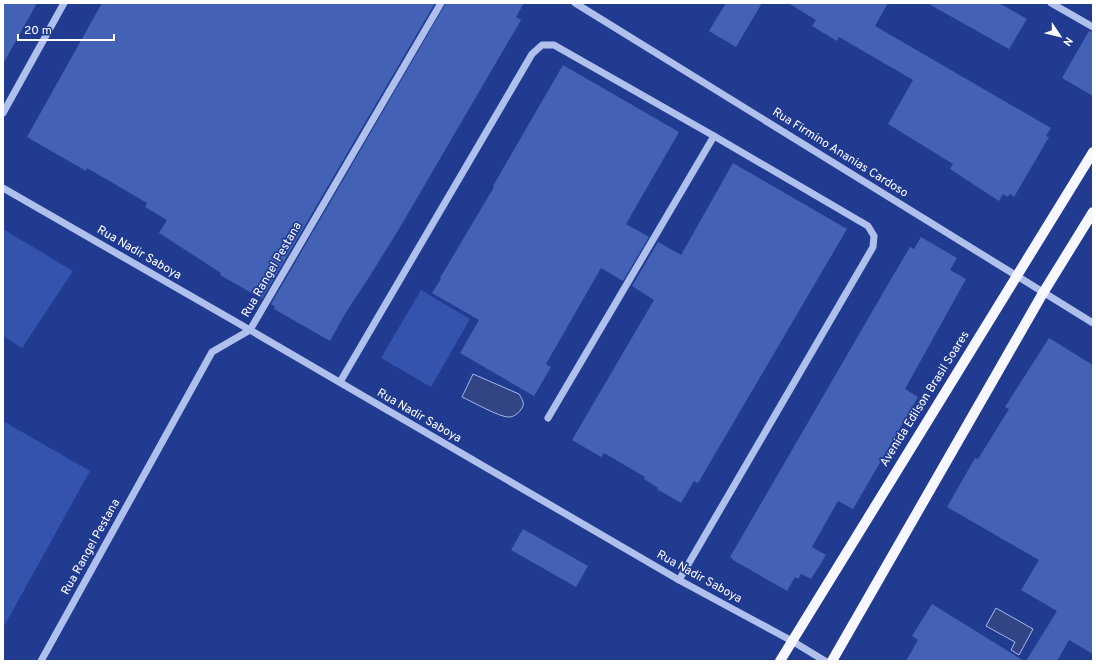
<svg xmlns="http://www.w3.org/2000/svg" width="1096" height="664" viewBox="0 0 1096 664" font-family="Overpass,sans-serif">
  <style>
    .green { fill: #3353ad }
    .water { fill: #314584; stroke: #a3b8ee }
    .building { fill: #4462b5 }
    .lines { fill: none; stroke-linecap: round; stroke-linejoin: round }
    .minor { stroke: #b0c0ed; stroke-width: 7 }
    .major { stroke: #f6f7ff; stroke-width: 10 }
    .labels { text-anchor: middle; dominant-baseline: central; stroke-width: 3.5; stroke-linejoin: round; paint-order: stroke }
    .street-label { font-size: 12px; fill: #fff; stroke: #203b90 }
  </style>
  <rect width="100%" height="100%" fill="#203b90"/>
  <g class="green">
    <polygon points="3,229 73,271 22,348 3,336"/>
    <polygon points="421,290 470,319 431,387 381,358"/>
    <polygon points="3,421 90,471 3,628"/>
  </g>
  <g class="water">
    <path d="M473,374L519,394C522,399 525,403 522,408C519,413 514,417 509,417C501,418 471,401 462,397Z"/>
    <polygon points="996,608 1033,629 1019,655 1011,650 1015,642 986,626"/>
  </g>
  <g class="building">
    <polygon points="3,3 37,3 3,64"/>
    <polygon points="102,3 435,3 262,299 220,275 221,273 159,233 167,220 145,207 147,203 87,168 86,171 27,137"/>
    <polygon points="446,3 524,3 516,17 521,20 399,229 371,274 345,314 330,341 274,309 275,307 271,304"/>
    <polygon points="726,3 762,3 736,47 709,31"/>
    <polygon points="788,3 888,3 875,26 1051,128 1046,136 1049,137 1014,197 1010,194 1008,197 1003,194 999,201 950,169 953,164 888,124 913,80 839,37 837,41 812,26 816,20"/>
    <polygon points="927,3 999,3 1027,19 1009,49"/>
    <polygon points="1089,31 1093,32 1093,96 1062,78"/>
    <polygon points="563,65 679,132 626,224 649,237 623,281 601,268 546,364 551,367 534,396 460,353 479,320 432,293 441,279 440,278 494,187 493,186"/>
    <polygon points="733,163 847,229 698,483 694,481 681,503 657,489 658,488 644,479 645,477 604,453 601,457 572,440 654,300 632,286 658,242 681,255"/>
    <polygon points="921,237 957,258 950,270 966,279 905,389 918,397 853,509 838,501 812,547 826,555 811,579 801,574 798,579 795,577 787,591 733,560 733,559 730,557 887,286 910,247 914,249"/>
    <polygon points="1049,338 1093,365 1093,654 1069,640 1057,661 1026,661 1057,611 1021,590 1039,560 947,507 975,458 978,459 1009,409 1005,407"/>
    <polygon points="523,529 588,566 576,587 511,550"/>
    <polygon points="932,604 1024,661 906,661 918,640 912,636"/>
  </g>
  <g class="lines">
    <g class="minor">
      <polyline points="575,3 1093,323"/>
      <polyline points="1051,3 1093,27"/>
      <polyline points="3,113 64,3"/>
      <polyline points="3,188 250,330 679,580 792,641 825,661"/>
      <polyline points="340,382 532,54 542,45 554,45 714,136 868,226 874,236 873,247 679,580"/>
      <polyline points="548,418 714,136"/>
      <polyline points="41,661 212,352 250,330 441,3"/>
    </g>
    <g class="major">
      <polyline points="780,661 1093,152"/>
      <polyline points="832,661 1043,293 1093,212"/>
    </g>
  </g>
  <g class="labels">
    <g class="street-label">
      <text transform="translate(840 153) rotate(32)">Rua Firmino Ananias Cardoso</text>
      <text transform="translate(139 253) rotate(30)">Rua Nadir Saboya</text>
      <text transform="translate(272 270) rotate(-60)">Rua Rangel Pestana</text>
      <text transform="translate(925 399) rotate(-58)">Avenida Edilson Brasil Soares</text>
      <text transform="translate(419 416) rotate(30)">Rua Nadir Saboya</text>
      <text transform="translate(91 547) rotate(-61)">Rua Rangel Pestana</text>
      <text transform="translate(699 577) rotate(29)">Rua Nadir Saboya</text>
    </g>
  </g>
  <rect width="1096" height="664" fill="none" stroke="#ffffff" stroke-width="8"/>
  <g transform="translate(1060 36) rotate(125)" stroke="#203b90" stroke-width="3" paint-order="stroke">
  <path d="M0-3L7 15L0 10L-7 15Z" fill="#ffffff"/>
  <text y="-6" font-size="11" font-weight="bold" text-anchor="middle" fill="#ffffff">N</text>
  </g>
  <path d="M18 34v6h96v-6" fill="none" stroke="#ffffff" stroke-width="2"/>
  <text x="24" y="34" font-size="12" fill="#ffffff" stroke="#203b90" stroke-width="3" paint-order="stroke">20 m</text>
</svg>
